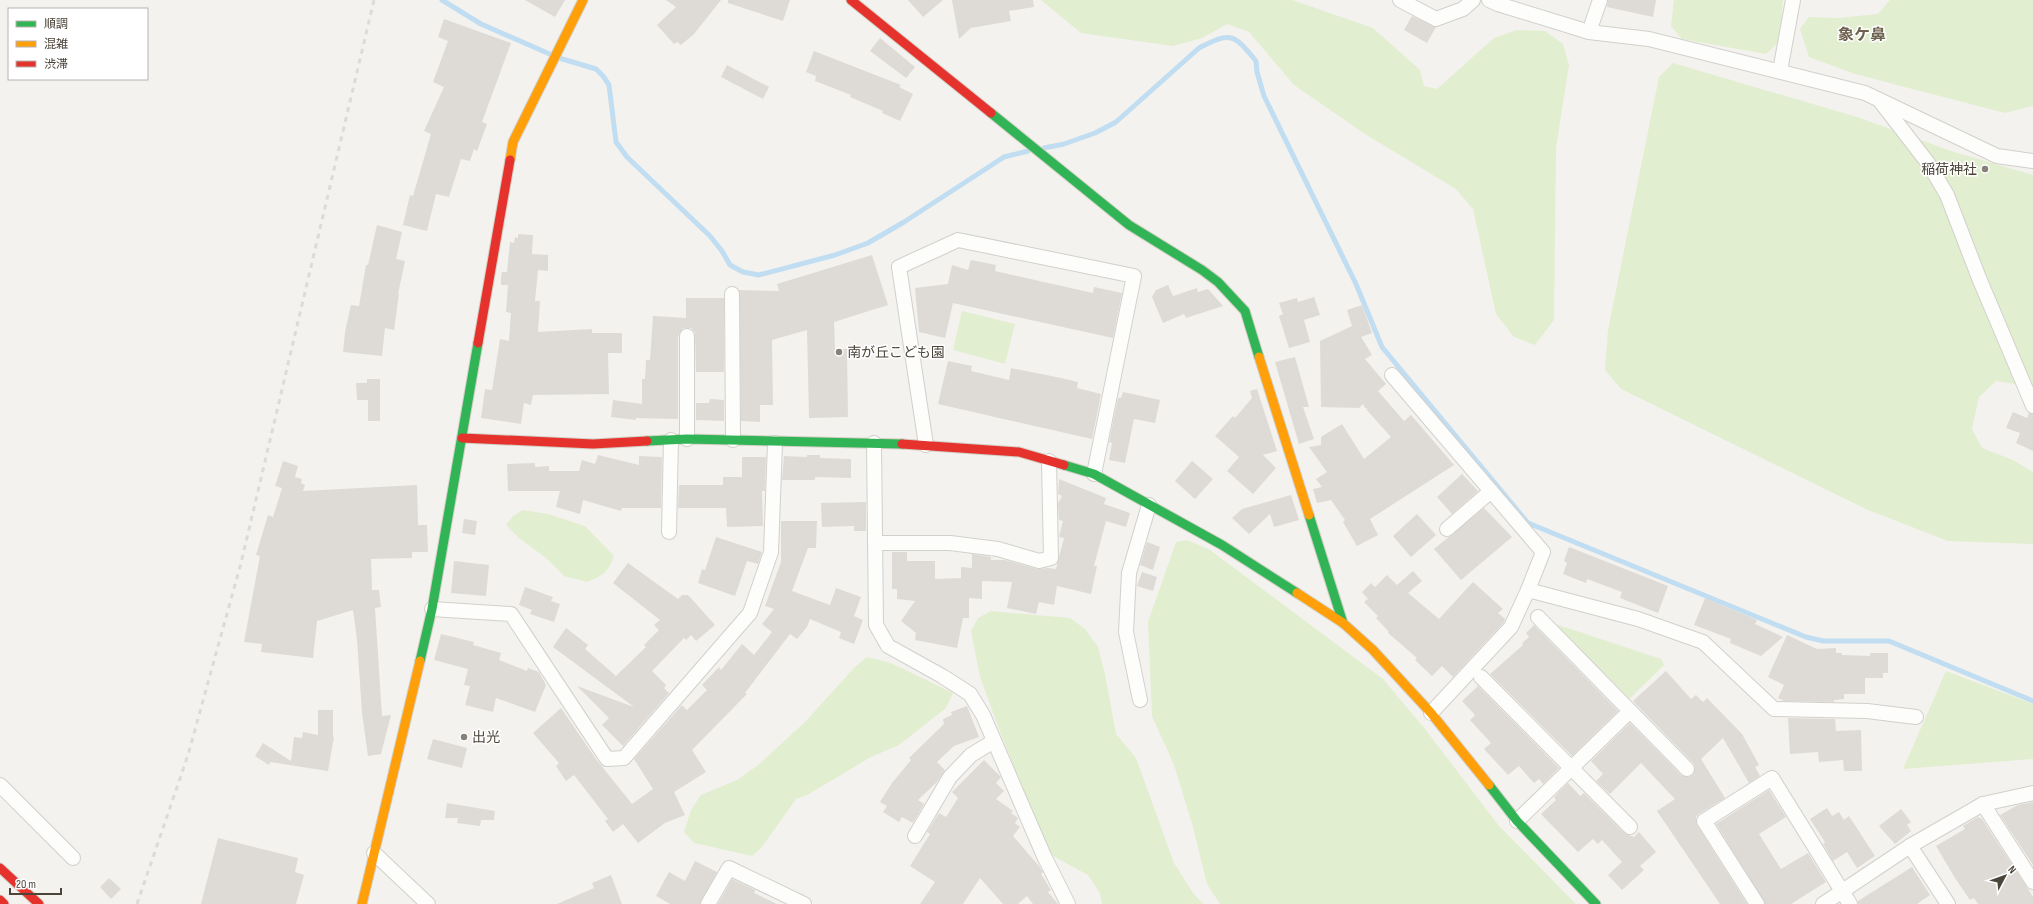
<svg xmlns="http://www.w3.org/2000/svg" width="2033" height="904" viewBox="0 0 2033 904" font-family="'Sofia Sans Condensed','Noto Sans JP',sans-serif">
  <style>
    .green { fill: #e1eecf }
    .lines { fill: none; stroke-linecap: round; stroke-linejoin: round }
    .stream { stroke: #c0ddf1; stroke-width: 5 }
    .building { fill: #dedbd6 }
    .street-casing { stroke: #d2d0cb; stroke-width: 16 }
    .fast-casing { stroke: #d3cfc5; stroke-width: 11 }
    .slow-casing { stroke: #d3cfc5; stroke-width: 11 }
    .jam-casing { stroke: #d3cfc5; stroke-width: 11 }
    .street { stroke: #fdfdfc; stroke-width: 14 }
    .fast { stroke: #30b455; stroke-width: 9 }
    .slow { stroke: #ff9f0a; stroke-width: 9 }
    .jam { stroke: #e5322d; stroke-width: 9 }
    .rail { stroke: #dbdbda; stroke-width: 3; stroke-dasharray: 5 5; stroke-linecap: butt }
    .poi-dot { fill: #868178; stroke: #fff; stroke-width: 1.5 }
    .labels { text-anchor: middle; dominant-baseline: central; stroke-width: 3; stroke-linejoin: round; paint-order: stroke }
    .poi-label { font-size: 14px; fill: #4b4439; stroke: #fff; text-anchor: start }
    .quarter-label { font-size: 16px; font-weight: bold; fill: #6e6250; stroke: #fff }
  </style>
  <rect width="100%" height="100%" fill="#f4f2ee"/>
  <g class="green">
    <polygon points="1041,0 1292,0 1373,28 1420,70 1424,86 1437,89 1494,38 1517,30 1545,31 1563,44 1569,65 1556,148 1554,320 1535,345 1514,337 1496,314 1473,209 1456,189 1365,134 1294,85 1249,32 1227,24 1202,38 1173,46 1081,33"/>
    <polygon points="1674,0 1783,0 1780,41 1766,54 1682,39 1671,26"/>
    <polygon points="1890,0 2033,0 2033,106 2005,113 1855,74 1809,57 1800,29 1809,17 1837,18 1878,14"/>
    <polygon points="1673,63 1857,117 1951,151 2033,175 2033,387 1996,381 1979,397 1972,429 1982,448 2013,460 2033,472 2033,544 1948,541 1868,510 1621,389 1605,370 1608,330 1659,77"/>
    <polygon points="962,311 1015,324 1005,364 953,350"/>
    <path d="M523,510L548,514L585,526L614,556C608,573 603,575 587,582L564,576L546,558L519,538L506,525L513,516Z"/>
    <polygon points="1187,540 1210,550 1383,679 1425,729 1499,826 1576,904 1220,904 1207,884 1193,827 1174,765 1152,716 1148,622 1176,542"/>
    <polygon points="991,611 1070,618 1085,629 1098,647 1105,674 1116,734 1136,758 1174,863 1193,893 1203,904 1102,904 1100,893 1088,875 1049,854 1001,734 980,677 971,631 978,618"/>
    <polygon points="1549,622 1661,659 1664,665 1627,701"/>
    <polygon points="867,657 891,663 953,693 946,708 899,745 871,757 807,795 796,799 762,847 752,856 694,843 684,832 691,810 701,795 737,780 757,766 805,722 854,668"/>
    <polygon points="1946,671 2033,704 2033,759 1903,769"/>
  </g>
  <g class="lines">
    <g class="stream">
      <polyline points="442,0 481,24 552,55"/>
      <polyline points="559,58 596,69 603,76 609,85 616,142 627,157 710,236 722,251 730,265 743,272 759,275 835,255 868,243 904,222 1004,157 1028,151"/>
      <path d="M1044,148L1064,144L1095,133L1116,122L1199,48C1231,31 1234,34 1256,61L1257,72L1264,96L1356,284L1382,347L1528,523L1806,637L1823,641H1889L2033,701"/>
    </g>
  </g>
  <g class="building">
    <polygon points="525,0 565,0 555,17"/>
    <polygon points="666,0 721,0 694,34 681,45 677,42 674,44 657,25 676,7"/>
    <polygon points="728,0 790,0 783,21 728,3"/>
    <polygon points="908,0 943,0 923,17"/>
    <polygon points="952,0 1033,0 1034,7 1009,11 1011,21 971,28 959,39"/>
    <polygon points="1608,0 1656,0 1653,17 1607,7"/>
    <polygon points="1412,16 1436,27 1427,43 1404,30"/>
    <polygon points="444,19 511,43 482,122 487,124 477,151 474,149 470,161 461,159 449,197 436,194 427,231 403,225 410,195 413,196 431,134 424,131 444,87 433,82 448,41 438,37"/>
    <polygon points="880,38 915,67 906,78 870,51"/>
    <polygon points="814,51 901,85 899,87 913,94 900,121 882,113 883,111 850,97 851,95 815,81 816,76 806,72"/>
    <polygon points="727,65 769,87 763,99 721,77"/>
    <polygon points="377,225 402,232 396,259 405,261 398,294 399,294 394,330 385,328 382,356 343,352 345,332 351,305 359,306 366,265 368,265"/>
    <polygon points="518,234 533,235 532,254 548,255 548,271 538,270 535,301 540,301 538,332 592,329 592,333 622,333 622,353 608,353 609,394 533,395 531,405 524,403 521,424 481,418 485,389 492,390 500,339 509,341 511,313 506,312 508,285 501,285 501,277 502,272 507,272 510,242 514,243 515,237 518,238"/>
    <polygon points="872,255 888,305 834,322 835,349 847,349 848,417 809,418 807,330 772,340 773,405 760,405 760,422 741,421 739,290 779,291 777,284"/>
    <polygon points="971,260 996,265 995,271 1093,293 1094,287 1122,293 1113,338 953,303 945,338 919,332 915,288 948,284 952,265 968,270"/>
    <polygon points="1168,285 1173,296 1197,288 1198,292 1208,289 1223,306 1186,318 1184,314 1163,323 1152,297 1156,290"/>
    <polygon points="1314,297 1320,315 1304,320 1310,342 1289,348 1279,316 1283,314 1279,303 1297,298 1298,302"/>
    <polygon points="686,298 724,298 724,372 696,372 695,332 691,328 683,328 678,336 678,419 636,418 636,420 611,417 613,400 642,404 642,379 645,379 646,360 650,360 653,316 686,318"/>
    <polygon points="1362,305 1372,333 1361,337 1372,355 1365,359 1386,384 1378,391 1404,421 1411,415 1454,465 1370,519 1378,535 1357,546 1343,522 1345,520 1331,500 1317,503 1313,489 1322,487 1316,479 1327,472 1309,447 1321,445 1321,437 1342,424 1364,459 1391,437 1366,409 1368,408 1365,408 1363,404 1359,408 1321,407 1320,341 1352,326 1347,310"/>
    <polygon points="1295,357 1309,407 1303,407 1314,439 1299,444 1275,362"/>
    <polygon points="948,361 972,366 971,371 1009,380 1011,368 1061,378 1078,382 1077,388 1101,394 1092,439 938,404"/>
    <polygon points="367,379 380,379 380,421 368,421 368,400 357,400 356,383 367,383"/>
    <polygon points="1257,389 1277,451 1263,455 1276,468 1253,494 1227,471 1239,457 1215,436 1233,416 1235,418 1252,398 1250,391"/>
    <polygon points="1123,392 1160,400 1155,423 1134,419 1125,463 1109,460 1112,443 1109,442 1118,398 1121,398"/>
    <polygon points="710,399 724,400 724,421 696,420 696,403 709,403"/>
    <polygon points="2013,412 2027,418 2029,413 2033,414 2033,451 2016,443 2020,433 2006,428"/>
    <polygon points="598,455 639,465 639,456 662,457 661,508 622,508 621,511 583,500 580,514 556,507 560,491 508,491 507,464 535,463 535,467 549,466 549,471 579,471 582,460 595,464"/>
    <polygon points="807,455 820,455 820,458 851,459 851,478 815,477 815,480 782,480 784,456 807,457"/>
    <polygon points="742,457 766,457 765,491 762,491 763,526 727,527 726,508 678,508 679,485 723,485 723,477 742,477"/>
    <polygon points="283,461 298,466 295,477 302,479 301,483 305,485 303,491 417,485 418,525 427,525 428,552 412,552 412,558 371,559 372,590 379,590 381,607 375,608 382,716 391,715 381,754 368,756 362,713 357,640 353,610 317,621 313,658 261,652 262,644 244,642 260,556 256,555 268,515 273,517 282,488 275,486"/>
    <polygon points="1192,461 1213,479 1195,499 1175,481"/>
    <polygon points="1462,474 1478,491 1452,514 1437,497"/>
    <polygon points="1059,479 1106,498 1104,504 1130,513 1126,527 1106,521 1094,566 1097,566 1091,594 1057,586 1054,605 1039,602 1036,614 1007,608 1012,582 982,581 982,599 969,598 969,618 963,618 957,648 915,640 916,633 901,621 915,601 897,599 897,589 892,589 892,552 907,552 907,561 935,561 935,579 961,578 961,567 972,568 972,554 991,557 991,560 1005,560 1037,569 1048,568 1056,569 1064,538 1059,537 1063,521 1059,520 1058,503 1062,496 1058,494"/>
    <polygon points="1291,495 1299,520 1274,527 1270,514 1249,534 1232,518 1242,509"/>
    <polygon points="866,502 866,531 854,531 854,526 822,527 821,503"/>
    <polygon points="1484,508 1512,537 1461,580 1434,549"/>
    <polygon points="1417,514 1436,535 1411,557 1393,536"/>
    <polygon points="464,519 477,521 475,535 462,533"/>
    <polygon points="781,521 817,521 816,548 808,548 792,591 830,605 836,588 861,597 854,616 863,620 854,644 839,638 841,632 810,619 807,627 797,639 790,634 745,693 747,694 692,750 706,772 674,792 685,815 665,823 638,843 623,824 613,832 605,821 608,819 574,775 566,781 556,766 559,763 533,733 561,708 596,759 632,804 653,789 634,759 682,705 687,710 707,690 702,685 719,667 721,670 742,644 754,655 772,632 762,624 774,609 765,606 781,562"/>
    <polygon points="716,537 762,552 758,564 747,561 735,596 698,583 702,569 705,570"/>
    <polygon points="1147,542 1160,547 1153,570 1140,565"/>
    <polygon points="1569,547 1668,586 1658,613 1620,598 1622,592 1587,579 1586,583 1563,574 1567,563 1564,561"/>
    <polygon points="454,561 489,565 486,596 451,593"/>
    <polygon points="628,563 678,599 682,595 688,595 715,625 696,641 691,635 686,640 684,638 652,671 666,685 664,688 669,693 623,746 602,725 609,718 577,686 634,707 553,647 566,628 588,645 585,649 616,676 646,647 644,645 659,630 654,625 660,620 613,583"/>
    <polygon points="1413,571 1422,581 1408,593 1439,619 1473,582 1503,609 1498,613 1505,619 1504,622 1453,677 1442,666 1432,676 1415,660 1417,658 1388,633 1389,632 1376,618 1378,616 1364,602 1368,599 1362,592 1371,583 1375,587 1387,575 1397,585"/>
    <polygon points="1142,572 1157,577 1153,591 1137,586"/>
    <polygon points="525,587 553,597 551,601 560,604 554,622 530,614 532,610 519,605"/>
    <polygon points="1705,598 1757,620 1755,624 1783,637 1761,656 1730,643 1731,639 1694,625"/>
    <polygon points="1534,625 1618,711 1572,756 1490,674 1523,645 1522,643 1529,637 1526,633"/>
    <polygon points="441,634 474,642 473,645 501,653 499,660 527,671 528,668 539,672 546,685 535,712 496,698 493,712 465,705 470,686 464,685 468,669 434,660"/>
    <polygon points="1787,635 1817,649 1836,648 1836,653 1842,653 1842,655 1870,656 1870,653 1888,653 1888,673 1883,673 1883,678 1865,678 1865,694 1844,694 1844,699 1834,700 1834,702 1784,701 1778,698 1784,685 1768,677"/>
    <polygon points="1666,671 1691,699 1696,695 1703,702 1707,698 1742,734 1759,765 1755,767 1760,776 1749,783 1723,738 1701,759 1725,798 1699,814 1696,817 1697,825 1747,904 1720,904 1657,811 1675,799 1641,763 1610,794 1596,781 1603,774 1591,761 1630,723 1681,775 1689,777 1693,775 1695,767 1693,763 1633,701"/>
    <polygon points="1478,686 1559,768 1543,784 1539,779 1534,783 1519,766 1508,775 1484,749 1491,743 1470,720 1475,715 1462,701"/>
    <polygon points="967,706 979,737 954,746 937,762 945,770 938,781 918,800 924,804 913,823 902,817 899,822 883,812 887,806 880,802 892,783 911,760 909,758 944,724 943,719 952,715 951,712"/>
    <polygon points="318,710 333,710 333,737 334,737 328,771 270,762 269,765 255,756 263,743 291,761 294,737 302,738 303,732 318,735"/>
    <polygon points="1788,718 1835,719 1836,731 1861,730 1862,771 1844,771 1843,760 1819,762 1818,752 1790,754"/>
    <polygon points="433,739 467,748 462,768 427,759"/>
    <polygon points="984,760 1001,777 996,783 1004,791 996,799 1013,811 1011,813 1018,818 1015,823 1020,827 1013,836 1039,866 1043,872 1041,874 1051,890 1048,892 1058,904 1033,904 1027,896 1018,904 1003,904 980,878 963,904 920,904 935,882 910,866 930,834 927,832 939,813 946,817 958,798 952,792"/>
    <polygon points="1568,783 1580,796 1584,793 1624,833 1634,837 1639,832 1656,852 1640,866 1644,870 1622,890 1608,875 1622,862 1602,840 1598,844 1593,839 1578,852 1541,814 1556,800 1554,797"/>
    <polygon points="1769,790 1786,817 1759,834 1781,869 1808,853 1826,882 1791,904 1765,904 1716,824"/>
    <polygon points="2033,802 2033,865 2000,815 2018,805"/>
    <polygon points="447,803 495,811 494,820 481,820 480,826 457,823 458,818 445,818"/>
    <polygon points="1827,808 1832,816 1839,812 1844,820 1849,816 1875,856 1857,868 1847,852 1833,861 1823,844 1825,842 1810,819"/>
    <polygon points="1901,809 1911,822 1907,825 1911,831 1895,844 1879,826"/>
    <polygon points="1978,817 1982,819 2028,889 2033,897 2033,904 1978,904 1974,898 1970,900 1955,878 1936,846 1965,829 1963,826"/>
    <polygon points="218,838 298,858 295,872 304,875 296,904 201,904"/>
    <polygon points="695,861 717,872 700,904 670,904 656,896 669,872 685,881"/>
    <polygon points="1912,867 1930,895 1917,904 1858,904 1858,901"/>
    <polygon points="611,875 622,904 557,904 594,888 592,883"/>
    <polygon points="109,878 121,889 111,899 100,887"/>
    <polygon points="732,879 755,890 754,893 777,904 718,904"/>
  </g>
  <g class="lines">
    <defs>
      <g id="street">
        <polyline points="1400,0 1436,19 1463,9 1473,0"/>
        <polyline points="1489,0 1498,4 1589,32 1649,39 1865,93 1997,156 2033,161"/>
        <polyline points="1589,32 1600,0"/>
        <polyline points="1780,71 1793,0"/>
        <polyline points="1880,101 1928,163 1947,195 1979,278 2033,406"/>
        <polyline points="732,294 733,440"/>
        <polyline points="687,336 687,439"/>
        <polyline points="1392,375 1543,552 1528,590"/>
        <polyline points="874,443 876,625 888,646 942,676 970,694 983,715 1044,856 1068,904"/>
        <polyline points="926,445 899,267 958,240 1134,276 1094,474"/>
        <polyline points="1447,529 1491,491"/>
        <polyline points="669,532 671,440"/>
        <polyline points="875,543 950,543 998,549 1039,561 1051,558 1049,461"/>
        <polyline points="432,609 511,614 607,759 624,758 750,613 771,552 775,443"/>
        <polyline points="1538,617 1687,769"/>
        <polyline points="1481,677 1630,827"/>
        <polyline points="1140,700 1126,632 1129,573 1149,505"/>
        <polyline points="1431,713 1511,627 1528,590 1638,619 1703,642 1774,709 1867,711 1916,717"/>
        <polyline points="0,785 73,858"/>
        <polyline points="1983,804 2033,882"/>
        <polyline points="1517,821 1630,711"/>
        <polyline points="915,836 950,777 971,755 994,741"/>
        <polyline points="1910,846 1948,904"/>
        <polyline points="374,853 428,904"/>
        <polyline points="708,904 729,868 804,904"/>
        <polyline points="1757,904 1704,821 1772,778 1850,904"/>
        <polyline points="1823,904 1910,846 1983,804 2033,793"/>
      </g>
      <g id="fast">
        <polyline points="991,113 1129,225 1202,270 1218,282 1245,311 1259,357"/>
        <polyline points="647,441 687,439 902,444"/>
        <polyline points="1064,465 1094,474 1222,545 1297,593"/>
        <polyline points="1309,515 1343,623"/>
        <polyline points="420,661 432,609 478,343"/>
        <polyline points="1489,785 1517,821 1596,904"/>
      </g>
      <g id="slow">
        <polyline points="510,160 513,142 583,0"/>
        <polyline points="1259,357 1309,515"/>
        <polyline points="1297,593 1343,623 1373,650 1431,713 1489,785"/>
        <polyline points="362,904 420,661"/>
      </g>
      <g id="jam">
        <polyline points="851,0 991,113"/>
        <polyline points="478,343 510,160"/>
        <polyline points="462,438 593,444 647,441"/>
        <polyline points="902,444 1019,452 1064,465"/>
        <polyline points="0,868 39,904"/>
        <polyline points="0,900 4,904"/>
      </g>
    </defs>
    <use href="#street" class="street-casing"/>
    <use href="#fast" class="fast-casing"/>
    <use href="#slow" class="slow-casing"/>
    <use href="#jam" class="jam-casing"/>
    <use href="#street" class="street"/>
    <use href="#fast" class="fast"/>
    <use href="#slow" class="slow"/>
    <use href="#jam" class="jam"/>
    <polyline class="rail" points="137,904 188,755 241,563 374,0"/>
  </g>
  <g class="poi-dot">
    <circle cx="1985" cy="169" r="4"/>
    <circle cx="839" cy="352" r="4"/>
    <circle cx="464" cy="737" r="4"/>
  </g>
  <g class="labels">
    <g class="poi-label">
      <text x="1977" y="169" text-anchor="end">稲荷神社</text>
      <text x="847" y="352">南が丘こども園</text>
      <text x="472" y="737">出光</text>
    </g>
    <g class="quarter-label">
      <text x="1862" y="35">象ケ鼻</text>
    </g>
  </g>
  <rect x="8" y="8" width="140" height="72" fill="#ffffff" stroke="#b7b4b0"/>
  <rect x="16" y="21" width="20" height="6" fill="#30b455" stroke="#b7b4b0"/>
  <text x="44" y="28" font-size="12" fill="#4b4439">順調</text>
  <rect x="16" y="41" width="20" height="6" fill="#ff9f0a" stroke="#b7b4b0"/>
  <text x="44" y="48" font-size="12" fill="#4b4439">混雑</text>
  <rect x="16" y="61" width="20" height="6" fill="#e5322d" stroke="#b7b4b0"/>
  <text x="44" y="68" font-size="12" fill="#4b4439">渋滞</text>
  <g transform="translate(2005 876) rotate(49)" stroke="#ffffff" stroke-width="3" paint-order="stroke">
  <path d="M0-3L7 15L0 10L-7 15Z" fill="#4b4439"/>
  <text y="-6" font-size="11" font-weight="bold" text-anchor="middle" fill="#4b4439">N</text>
  </g>
  <path d="M10 888v6h51v-6" fill="none" stroke="#4b4439" stroke-width="2"/>
  <text x="16" y="888" font-size="12" fill="#4b4439" stroke="#ffffff" stroke-width="3" paint-order="stroke">20 m</text>
</svg>
